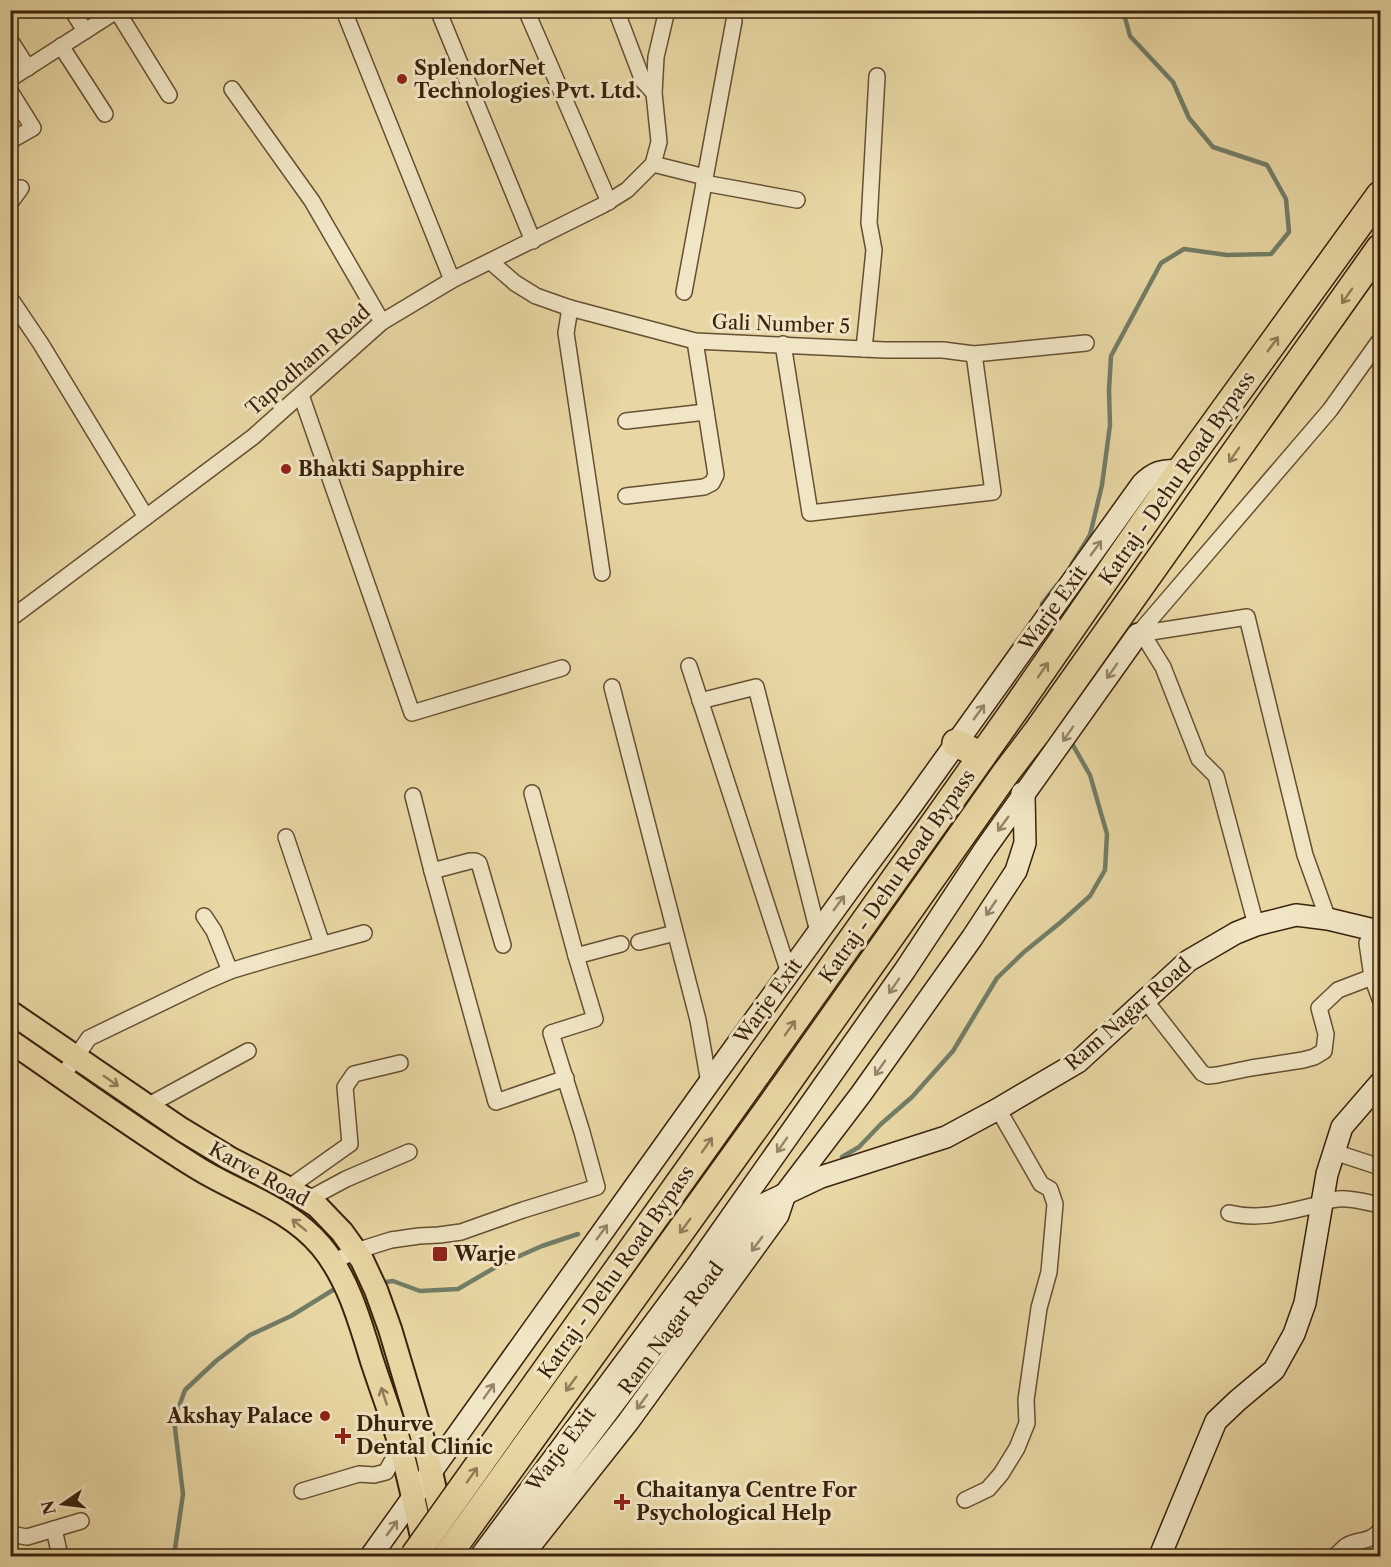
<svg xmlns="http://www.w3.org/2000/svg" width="1391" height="1567" viewBox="0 0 1391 1567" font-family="'Libre Caslon Text',serif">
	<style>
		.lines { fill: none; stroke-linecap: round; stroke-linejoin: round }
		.stream { stroke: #727d67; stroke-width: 4.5 }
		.street-casing { stroke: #664f32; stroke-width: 18 }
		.secondary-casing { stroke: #3a220c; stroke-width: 24 }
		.primary-casing { stroke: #3a220c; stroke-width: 26 }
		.highway-casing { stroke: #3a220c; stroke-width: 30 }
		.street { stroke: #f0e5c4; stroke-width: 15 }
		.secondary { stroke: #f0e5c4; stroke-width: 21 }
		.primary { stroke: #e8d7a4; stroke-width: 22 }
		.highway { stroke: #e8d7a4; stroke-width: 27 }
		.highway-bridge-casing { stroke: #3a220c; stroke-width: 30; stroke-linecap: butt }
		.highway-bridge { stroke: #e8d7a4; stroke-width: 27 }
		.oneway { stroke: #917c58 }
		.oneway2 { stroke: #958468 }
		.poi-dot { fill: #8f2418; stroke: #f0e5c4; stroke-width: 2 }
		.labels { text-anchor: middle; stroke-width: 6; stroke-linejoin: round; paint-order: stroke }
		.poi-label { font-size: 20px; font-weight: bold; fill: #3a220c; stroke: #f0e5c4; text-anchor: start }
		.street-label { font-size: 20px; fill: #3a220c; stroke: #f0e5c4 }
	</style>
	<rect width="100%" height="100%" fill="#e8d7a4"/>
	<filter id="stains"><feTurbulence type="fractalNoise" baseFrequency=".00333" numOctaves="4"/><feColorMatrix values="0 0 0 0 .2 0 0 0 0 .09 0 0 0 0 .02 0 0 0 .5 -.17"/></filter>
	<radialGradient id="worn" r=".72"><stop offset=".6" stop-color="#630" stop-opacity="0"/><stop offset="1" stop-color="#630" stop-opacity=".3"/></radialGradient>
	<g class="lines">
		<g class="stream">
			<polyline points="1072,564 1090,535 1102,485 1110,425 1109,390 1111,356 1161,263 1184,249 1227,255 1271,254 1289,232 1286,199 1267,165 1213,147 1189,118 1173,82 1130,36 1123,10"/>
			<polyline points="1042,611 1042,604 1057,585"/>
			<polyline points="842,1157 859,1147 881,1124 912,1097 953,1051 997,978 1024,952 1061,922 1090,896 1105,870 1107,834 1090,775 1070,740"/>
			<polyline points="379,1283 393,1281 420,1291 458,1289 501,1264 542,1246 578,1234"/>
			<polyline points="174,1556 183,1494 174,1420 185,1390 216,1361 250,1335 291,1316 333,1290 341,1289"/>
		</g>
		<defs>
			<g id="street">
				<polyline points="72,10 85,31"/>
				<polyline points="438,10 533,241"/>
				<polyline points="526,10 609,202"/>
				<polyline points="616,10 643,81 654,93"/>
				<polyline points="117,11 169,95"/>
				<polyline points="344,11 452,280"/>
				<polyline points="10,40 28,68"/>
				<polyline points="61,46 105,114"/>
				<polyline points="10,79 118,10"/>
				<polyline points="232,89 312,201 382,322"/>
				<polyline points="10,91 33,128 10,141"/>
				<polyline points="653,164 705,177"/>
				<polyline points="704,183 797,200"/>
				<polyline points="10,203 21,188"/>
				<polyline points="491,262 515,283 536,296 570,308 695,341 885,350 943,350 974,354 1086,343"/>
				<polyline points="684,292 734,21"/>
				<polyline points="12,301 41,344 146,517"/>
				<polyline points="570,308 566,333 602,573"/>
				<polyline points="783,344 810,513 993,492 974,354"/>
				<polyline points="864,349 874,250 869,223 877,76"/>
				<polyline points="301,395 412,713 562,668"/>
				<polyline points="626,421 706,412"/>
				<polyline points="626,496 704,487 712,483 716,475 695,341"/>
				<polyline points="10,619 253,437 382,322 452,280 603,205 627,190 653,164 659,142 654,93 656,57 667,10"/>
				<polyline points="1138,634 1145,638 1163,667 1199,759 1216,776 1256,925"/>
				<polyline points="689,666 789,973"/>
				<polyline points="612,687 698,1020 709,1083"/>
				<polyline points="700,701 756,687 818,932"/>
				<polyline points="532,793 576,956 621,944"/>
				<polyline points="413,796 432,871 496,1102 566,1078"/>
				<polyline points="286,837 322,944"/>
				<polyline points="432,871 470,861 475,861 479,863 503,945"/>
				<polyline points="204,916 214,931 230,971"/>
				<polyline points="1328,919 1305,855 1247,617 1138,634 1330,410 1380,340"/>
				<polyline points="1374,930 1367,943 1372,977 1380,999"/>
				<polyline points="639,942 675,933"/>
				<polyline points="1145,1000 1202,1073 1208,1076 1217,1075 1251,1068 1303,1060 1314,1057 1324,1051 1326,1034 1319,1008 1338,990 1372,977"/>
				<polyline points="62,1077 89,1038 207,981 230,971 270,959 364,933"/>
				<polyline points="147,1106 248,1051"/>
				<polyline points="1334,1152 1380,1167"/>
				<polyline points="288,1188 350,1144 345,1087 354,1074 400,1063"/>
				<polyline points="307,1200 346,1179 409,1152"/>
				<path d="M1229 1213C1261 1221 1289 1211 1321 1204 1341 1194 1360 1201 1380 1205"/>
				<polyline points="332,1262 356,1251 391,1240 419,1236 439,1235 461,1232 523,1210 597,1187 582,1132 551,1033 595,1019 576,956"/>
				<polyline points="302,1491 359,1474 374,1475 386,1472 400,1447"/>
				<polyline points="965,1500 988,1489 1001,1474 1017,1448 1027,1423 1026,1400 1039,1308 1049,1272 1055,1204 1050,1189 1041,1184 998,1109"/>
				<polyline points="54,1529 60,1556"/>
				<polyline points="10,1534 27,1537 81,1521"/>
				<path d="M1335 1556C1339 1553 1342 1549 1346 1546 1357 1539 1371 1543 1380 1530"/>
			</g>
			<g id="secondary">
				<path d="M371 1556 709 1083 859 876 909 809 1142 484C1156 470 1162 471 1181 470"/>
				<polyline points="481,1556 696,1267 905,970 985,849 1138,634"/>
				<polyline points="499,1556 764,1204 821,1177 946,1137 998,1109 1078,1062 1188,961 1236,933 1256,925 1296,915 1328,919 1374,930 1380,928"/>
				<polyline points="522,1556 628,1422 778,1215 785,1194 861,1094 972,938 1016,871 1025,843 1024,796 1022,793"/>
				<polyline points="1160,1556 1216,1421 1237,1401 1274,1370 1294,1334 1305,1303 1327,1174 1342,1127 1380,1083"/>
			</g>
			<g id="primary">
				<polyline points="10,1012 181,1129 229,1158 288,1188 317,1206 342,1232 362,1260 376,1290 390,1329 425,1446 444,1529"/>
				<path d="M10 1041C73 1084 134 1129 199 1169 240 1194 289 1208 321 1246 348 1278 360 1322 372 1361 382 1392 394 1422 402 1452 411 1486 418 1520 426 1554"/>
			</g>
			<g id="highway">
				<polyline points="956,743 982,756"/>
				<polyline points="756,1075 1016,708 1181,470 1380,195"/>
				<polyline points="780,1093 1005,774 1037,732 1380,248"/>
			</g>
		</defs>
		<use href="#street" class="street-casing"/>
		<use href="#secondary" class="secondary-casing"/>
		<use href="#primary" class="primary-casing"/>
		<use href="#highway" class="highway-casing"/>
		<use href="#street" class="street"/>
		<use href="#secondary" class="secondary"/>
		<use href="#primary" class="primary"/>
		<use href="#highway" class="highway"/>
		<defs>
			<g id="highway-bridge">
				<polyline points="414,1556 756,1075"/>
				<polyline points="447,1556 780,1093"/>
			</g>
		</defs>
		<use href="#highway-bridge" class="highway-bridge-casing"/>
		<use href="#highway-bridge" class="highway-bridge"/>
	</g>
	<defs><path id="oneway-shaft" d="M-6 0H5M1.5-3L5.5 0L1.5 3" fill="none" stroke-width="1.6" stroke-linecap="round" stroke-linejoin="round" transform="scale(1.5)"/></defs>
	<g class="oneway">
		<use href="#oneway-shaft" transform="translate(1347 296) rotate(125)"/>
		<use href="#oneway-shaft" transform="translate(1273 344) rotate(-54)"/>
		<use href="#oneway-shaft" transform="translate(1234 455) rotate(125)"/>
		<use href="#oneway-shaft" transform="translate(1043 670) rotate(-55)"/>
		<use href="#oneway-shaft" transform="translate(790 1028) rotate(-55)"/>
		<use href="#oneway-shaft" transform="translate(111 1081) rotate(35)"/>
		<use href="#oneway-shaft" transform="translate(707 1145) rotate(-55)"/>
		<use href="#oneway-shaft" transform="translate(299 1225) rotate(-141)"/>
		<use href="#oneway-shaft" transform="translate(685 1226) rotate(126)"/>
		<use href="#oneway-shaft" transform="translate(571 1384) rotate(126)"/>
		<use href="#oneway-shaft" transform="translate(384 1396) rotate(-108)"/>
		<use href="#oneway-shaft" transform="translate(472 1475) rotate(-55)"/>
	</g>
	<g class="oneway2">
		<use href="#oneway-shaft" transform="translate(1096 548) rotate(-54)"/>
		<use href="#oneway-shaft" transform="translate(1112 671) rotate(125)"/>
		<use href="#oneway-shaft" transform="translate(979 712) rotate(-54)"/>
		<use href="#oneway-shaft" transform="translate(1068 734) rotate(125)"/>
		<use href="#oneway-shaft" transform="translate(1003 824) rotate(126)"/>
		<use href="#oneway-shaft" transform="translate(839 903) rotate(-54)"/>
		<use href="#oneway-shaft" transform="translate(991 908) rotate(124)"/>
		<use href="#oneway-shaft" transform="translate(894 986) rotate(125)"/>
		<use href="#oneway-shaft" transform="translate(880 1068) rotate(125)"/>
		<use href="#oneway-shaft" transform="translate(782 1145) rotate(125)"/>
		<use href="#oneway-shaft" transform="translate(602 1232) rotate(-54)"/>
		<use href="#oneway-shaft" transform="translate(757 1244) rotate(126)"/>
		<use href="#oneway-shaft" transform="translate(489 1391) rotate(-55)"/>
		<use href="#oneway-shaft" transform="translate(642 1402) rotate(126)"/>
		<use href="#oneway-shaft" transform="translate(392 1528) rotate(-54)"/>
	</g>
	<g class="poi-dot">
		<circle cx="402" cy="79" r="6"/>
		<circle cx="286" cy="469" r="6"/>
		<rect x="432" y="1246" width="16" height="16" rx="3"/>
		<circle cx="325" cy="1416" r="6"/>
		<path d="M340 1427h6v6h6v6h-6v6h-6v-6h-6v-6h6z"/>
		<path d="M619 1493h6v6h6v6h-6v6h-6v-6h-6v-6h6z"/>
	</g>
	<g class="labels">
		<g class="poi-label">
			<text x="414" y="75">SplendorNet<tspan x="414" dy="23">Technologies Pvt. Ltd.</tspan></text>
			<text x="298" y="476">Bhakti Sapphire</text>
			<text x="454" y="1261">Warje</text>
			<text x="313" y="1423" text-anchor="end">Akshay Palace</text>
			<text x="356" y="1431">Dhurve<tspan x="356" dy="23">Dental Clinic</tspan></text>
			<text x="636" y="1497">Chaitanya Centre For<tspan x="636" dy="23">Psychological Help</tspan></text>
		</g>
		<g class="street-label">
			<text transform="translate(781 324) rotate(2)" y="7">Gali Number 5</text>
			<text transform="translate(308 360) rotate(-41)" y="7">Tapodham Road</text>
			<text transform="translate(1177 478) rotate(-55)" y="7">Katraj - Dehu Road Bypass</text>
			<text transform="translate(1053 608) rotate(-54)" y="7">Warje Exit</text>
			<text transform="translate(897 876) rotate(-55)" y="7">Katraj - Dehu Road Bypass</text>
			<text transform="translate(768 1001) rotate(-54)" y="7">Warje Exit</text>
			<text transform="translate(1128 1014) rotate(-41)" y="7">Ram Nagar Road</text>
			<text transform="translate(259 1174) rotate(29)" y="7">Karve Road</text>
			<text transform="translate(616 1272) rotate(-55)" y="7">Katraj - Dehu Road Bypass</text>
			<text transform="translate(671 1328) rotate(-53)" y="7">Ram Nagar Road</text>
			<text transform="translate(561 1449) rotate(-53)" y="7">Warje Exit</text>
		</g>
	</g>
	<rect width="1391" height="1567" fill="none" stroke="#e8d7a4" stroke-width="36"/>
	<rect x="12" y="12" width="1367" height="1543" fill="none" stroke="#3a220c" stroke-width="3"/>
	<rect x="18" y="18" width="1355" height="1531" fill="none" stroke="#3a220c" stroke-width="1.5"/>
	<g transform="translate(63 1504) rotate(256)" stroke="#f0e5c4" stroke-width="4.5" paint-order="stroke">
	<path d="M0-4.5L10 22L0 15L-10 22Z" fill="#3a220c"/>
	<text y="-9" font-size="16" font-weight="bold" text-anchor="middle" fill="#3a220c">N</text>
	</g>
	<rect width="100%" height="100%" filter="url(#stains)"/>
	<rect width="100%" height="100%" fill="url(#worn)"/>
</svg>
